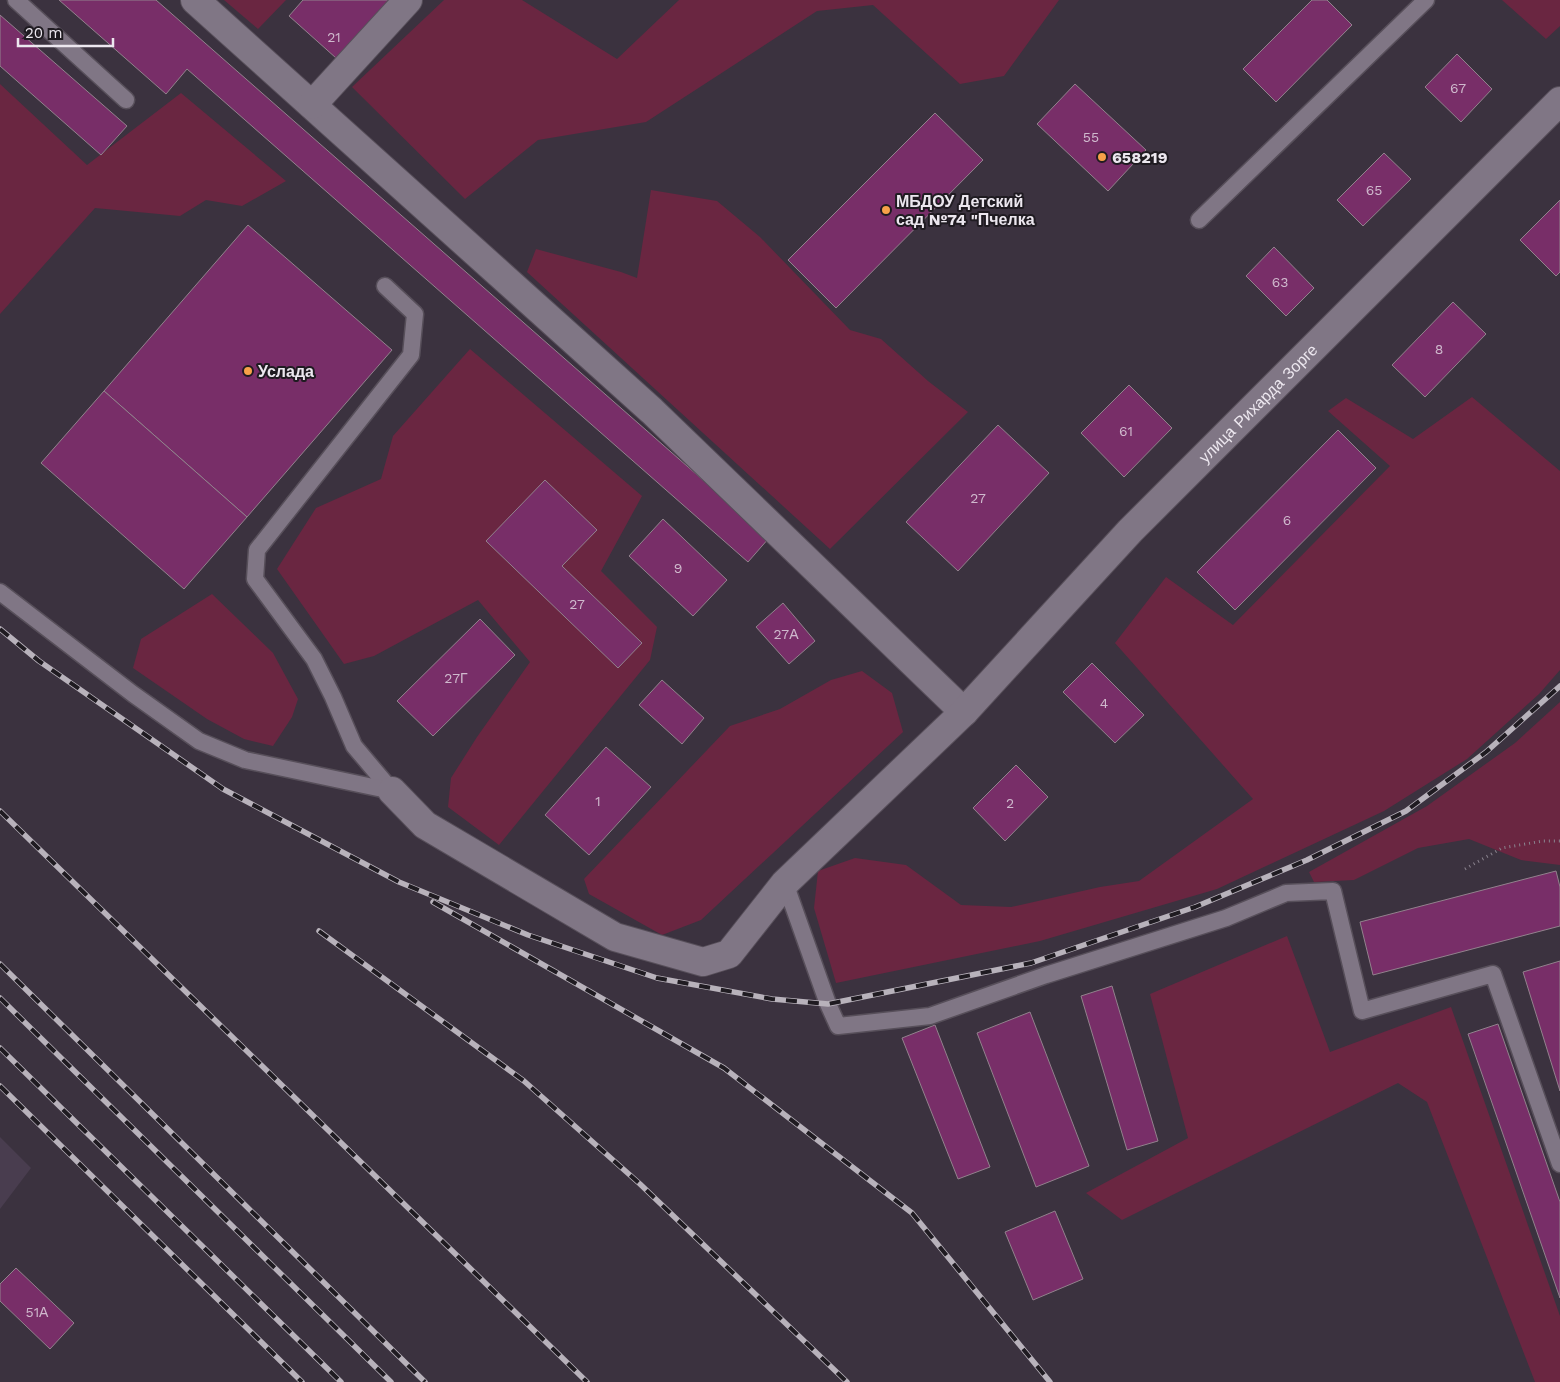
<svg xmlns="http://www.w3.org/2000/svg" width="1560" height="1382" viewBox="0 0 1560 1382" font-family="'Work Sans',sans-serif">
	<style>
		.built { fill: #493d4f }
		.green { fill: #6a2641 }
		.building { fill: #782e68; stroke: #92828d }
		.lines { fill: none; stroke-linecap: round; stroke-linejoin: round }
		.service-casing { stroke: #574f5a; stroke-width: 19 }
		.minor-casing { stroke: #574f5a; stroke-width: 30 }
		.path { stroke: #8a838e; stroke-width: 3; stroke-dasharray: 1 4; stroke-linecap: butt }
		.service { stroke: #807685; stroke-width: 16 }
		.minor { stroke: #807685; stroke-width: 28 }
		.rail-casing { stroke: #b8b2bb; stroke-width: 5.5 }
		.rail { stroke: #1f1b21; stroke-width: 4; stroke-dasharray: 11; stroke-linecap: butt }
		.poi-dot { fill: #f7a149; stroke: #1f1b21; stroke-width: 2 }
		.labels { text-anchor: middle; stroke-width: 4; stroke-linejoin: round; paint-order: stroke }
		.number-label { font-size: 14px; fill: #cfb9cd }
		.poi-label { font-size: 16px; font-weight: bold; fill: #ece7ef; stroke: #1f1b21; text-anchor: start }
		.street-label { font-size: 16px; fill: #ece7ef; stroke: #1f1b21 }
	</style>
	<rect width="100%" height="100%" fill="#3b323f"/>
	<polygon class="built" points="0,1137 31,1168 0,1209"/>
	<g class="green">
		<polygon points="224,0 286,0 258,29"/>
		<polygon points="444,0 522,0 617,59 679,0 1059,0 1004,76 960,84 873,5 817,11 646,122 538,140 465,199 352,87"/>
		<polygon points="1502,0 1560,0 1560,26 1546,39"/>
		<polygon points="0,84 87,165 181,93 286,181 242,206 206,200 180,216 95,208 0,314"/>
		<polygon points="651,190 717,201 760,237 850,330 881,339 928,381 968,412 830,549 527,272 536,249 621,272 637,278"/>
		<polygon points="470,349 642,496 601,571 657,627 650,660 499,845 448,807 451,778 477,737 530,662 478,600 374,656 344,664 277,569 316,508 381,479 393,436"/>
		<polygon points="1472,397 1560,471 1560,670 1539,694 1467,759 1384,811 1217,889 1040,941 836,983 814,908 818,871 855,858 906,865 961,905 1011,907 1100,887 1139,881 1253,799 1115,643 1166,577 1233,625 1390,466 1328,411 1346,398 1413,439"/>
		<polygon points="212,594 273,653 298,699 292,717 273,746 244,739 207,719 133,668 141,639"/>
		<polygon points="862,671 892,693 903,732 701,920 662,935 589,894 584,879 730,726 780,709 831,680"/>
		<polygon points="1560,702 1560,865 1521,860 1469,839 1418,848 1354,880 1314,882 1309,872 1427,806 1515,743"/>
		<polygon points="1287,936 1330,1052 1451,1007 1560,1316 1560,1382 1535,1382 1427,1102 1398,1083 1122,1220 1086,1193 1188,1138 1150,994"/>
	</g>
	<g class="building">
		<polygon points="59,0 156,0 769,538 748,562 187,69 166,94"/>
		<polygon points="303,0 389,0 336,58 289,16"/>
		<polygon points="1312,0 1327,0 1352,25 1276,102 1243,69"/>
		<polygon points="0,15 127,126 101,155 0,66"/>
		<polygon points="1457,54 1492,89 1461,122 1425,87"/>
		<polygon points="1075,84 1146,150 1108,191 1037,124"/>
		<polygon points="935,113 983,160 836,308 788,260"/>
		<polygon points="1384,153 1411,179 1363,226 1337,200"/>
		<polygon points="1560,200 1560,272 1556,276 1520,240"/>
		<polygon points="248,225 392,350 247,517 104,391"/>
		<polygon points="1274,247 1314,288 1286,316 1246,276"/>
		<polygon points="1453,302 1486,334 1425,397 1392,365"/>
		<polygon points="1129,385 1172,428 1124,477 1081,433"/>
		<polygon points="104,391 247,517 184,589 41,463"/>
		<polygon points="998,425 1049,473 958,571 906,522"/>
		<polygon points="1338,430 1376,468 1235,610 1197,572"/>
		<polygon points="545,480 597,530 562,566 642,643 618,668 486,541"/>
		<polygon points="663,519 727,580 693,616 629,556"/>
		<polygon points="783,603 815,641 789,664 756,627"/>
		<polygon points="480,619 515,655 433,736 397,701"/>
		<polygon points="1092,663 1144,715 1115,743 1063,692"/>
		<polygon points="662,680 704,718 682,744 639,705"/>
		<polygon points="606,747 651,787 589,855 545,815"/>
		<polygon points="1016,765 1048,797 1005,841 973,808"/>
		<polygon points="1556,871 1560,887 1560,926 1373,975 1360,922"/>
		<polygon points="1560,961 1560,1091 1523,972"/>
		<polygon points="1112,986 1158,1141 1127,1150 1081,996"/>
		<polygon points="1030,1012 1089,1166 1036,1187 977,1033"/>
		<polygon points="1498,1024 1560,1202 1560,1298 1468,1034"/>
		<polygon points="935,1025 990,1167 958,1179 902,1038"/>
		<polygon points="1055,1211 1083,1279 1033,1300 1005,1232"/>
		<polygon points="16,1268 74,1323 50,1349 0,1301 0,1284"/>
	</g>
	<g class="lines">
		<defs>
			<g id="service">
				<polyline points="16,0 126,100"/>
				<polyline points="1199,220 1426,0"/>
				<polyline points="385,286 415,314 411,355 257,550 255,579 314,659 333,697 354,746 392,791"/>
				<polyline points="0,592 133,694 199,741 245,760 392,791"/>
				<polyline points="785,883 828,1004 838,1026 930,1016 1046,975 1226,918 1286,893 1333,891 1362,1011 1493,974 1560,1164"/>
			</g>
			<g id="minor">
				<polyline points="195,0 652,411 964,712"/>
				<polyline points="312,105 408,0"/>
				<path id="s1" d="M392 791 425 825 615 937 703 962 729 954 785 883 964 712 1130 531 1560 101"/>
			</g>
		</defs>
		<use href="#service" class="service-casing"/>
		<use href="#minor" class="minor-casing"/>
		<polyline class="path" points="1465,869 1502,848 1543,841 1560,841"/>
		<use href="#service" class="service"/>
		<use href="#minor" class="minor"/>
		<defs>
			<g id="rail">
				<polyline points="0,629 39,661 223,789 399,882 528,935 657,978 772,999 828,1004 1031,963 1195,907 1307,860 1406,811 1486,752 1560,686"/>
				<polyline points="0,811 587,1382"/>
				<polyline points="433,902 724,1068 912,1213 1050,1382"/>
				<polyline points="319,931 524,1081 640,1184 847,1382"/>
				<polyline points="0,964 425,1382"/>
				<polyline points="0,998 391,1382"/>
				<polyline points="0,1048 341,1382"/>
				<polyline points="0,1086 302,1382"/>
			</g>
		</defs>
		<use href="#rail" class="rail-casing"/>
		<use href="#rail" class="rail"/>
	</g>
	<g class="poi-dot">
		<circle cx="1102" cy="157" r="5"/>
		<circle cx="886" cy="210" r="5"/>
		<circle cx="248" cy="371" r="5"/>
	</g>
	<g class="labels">
		<g class="number-label">
			<text x="334" y="42">21</text>
			<text x="1458" y="93">67</text>
			<text x="1091" y="142">55</text>
			<text x="1374" y="195">65</text>
			<text x="1280" y="287">63</text>
			<text x="1439" y="354">8</text>
			<text x="1126" y="436">61</text>
			<text x="978" y="503">27</text>
			<text x="1287" y="525">6</text>
			<text x="678" y="573">9</text>
			<text x="577" y="609">27</text>
			<text x="786" y="639">27А</text>
			<text x="456" y="683">27Г</text>
			<text x="1104" y="708">4</text>
			<text x="598" y="806">1</text>
			<text x="1010" y="808">2</text>
			<text x="37" y="1317">51А</text>
		</g>
		<g class="poi-label">
			<text x="1112" y="163">658219</text>
			<text x="896" y="207">МБДОУ Детский<tspan x="896" dy="18">сад №74 "Пчелка</tspan></text>
			<text x="258" y="377">Услада</text>
		</g>
		<g class="street-label">
			<text dy="6" stroke="none"><textPath href="#s1" startOffset="1151">улица Рихарда Зорге</textPath></text>
		</g>
	</g>
	<path d="M18 38v8h95v-8" fill="none" stroke="#ece7ef" stroke-width="2.5"/>
	<text x="25" y="38" font-size="15" fill="#ece7ef" stroke="#1f1b21" stroke-width="4" paint-order="stroke">20 m</text>
</svg>
